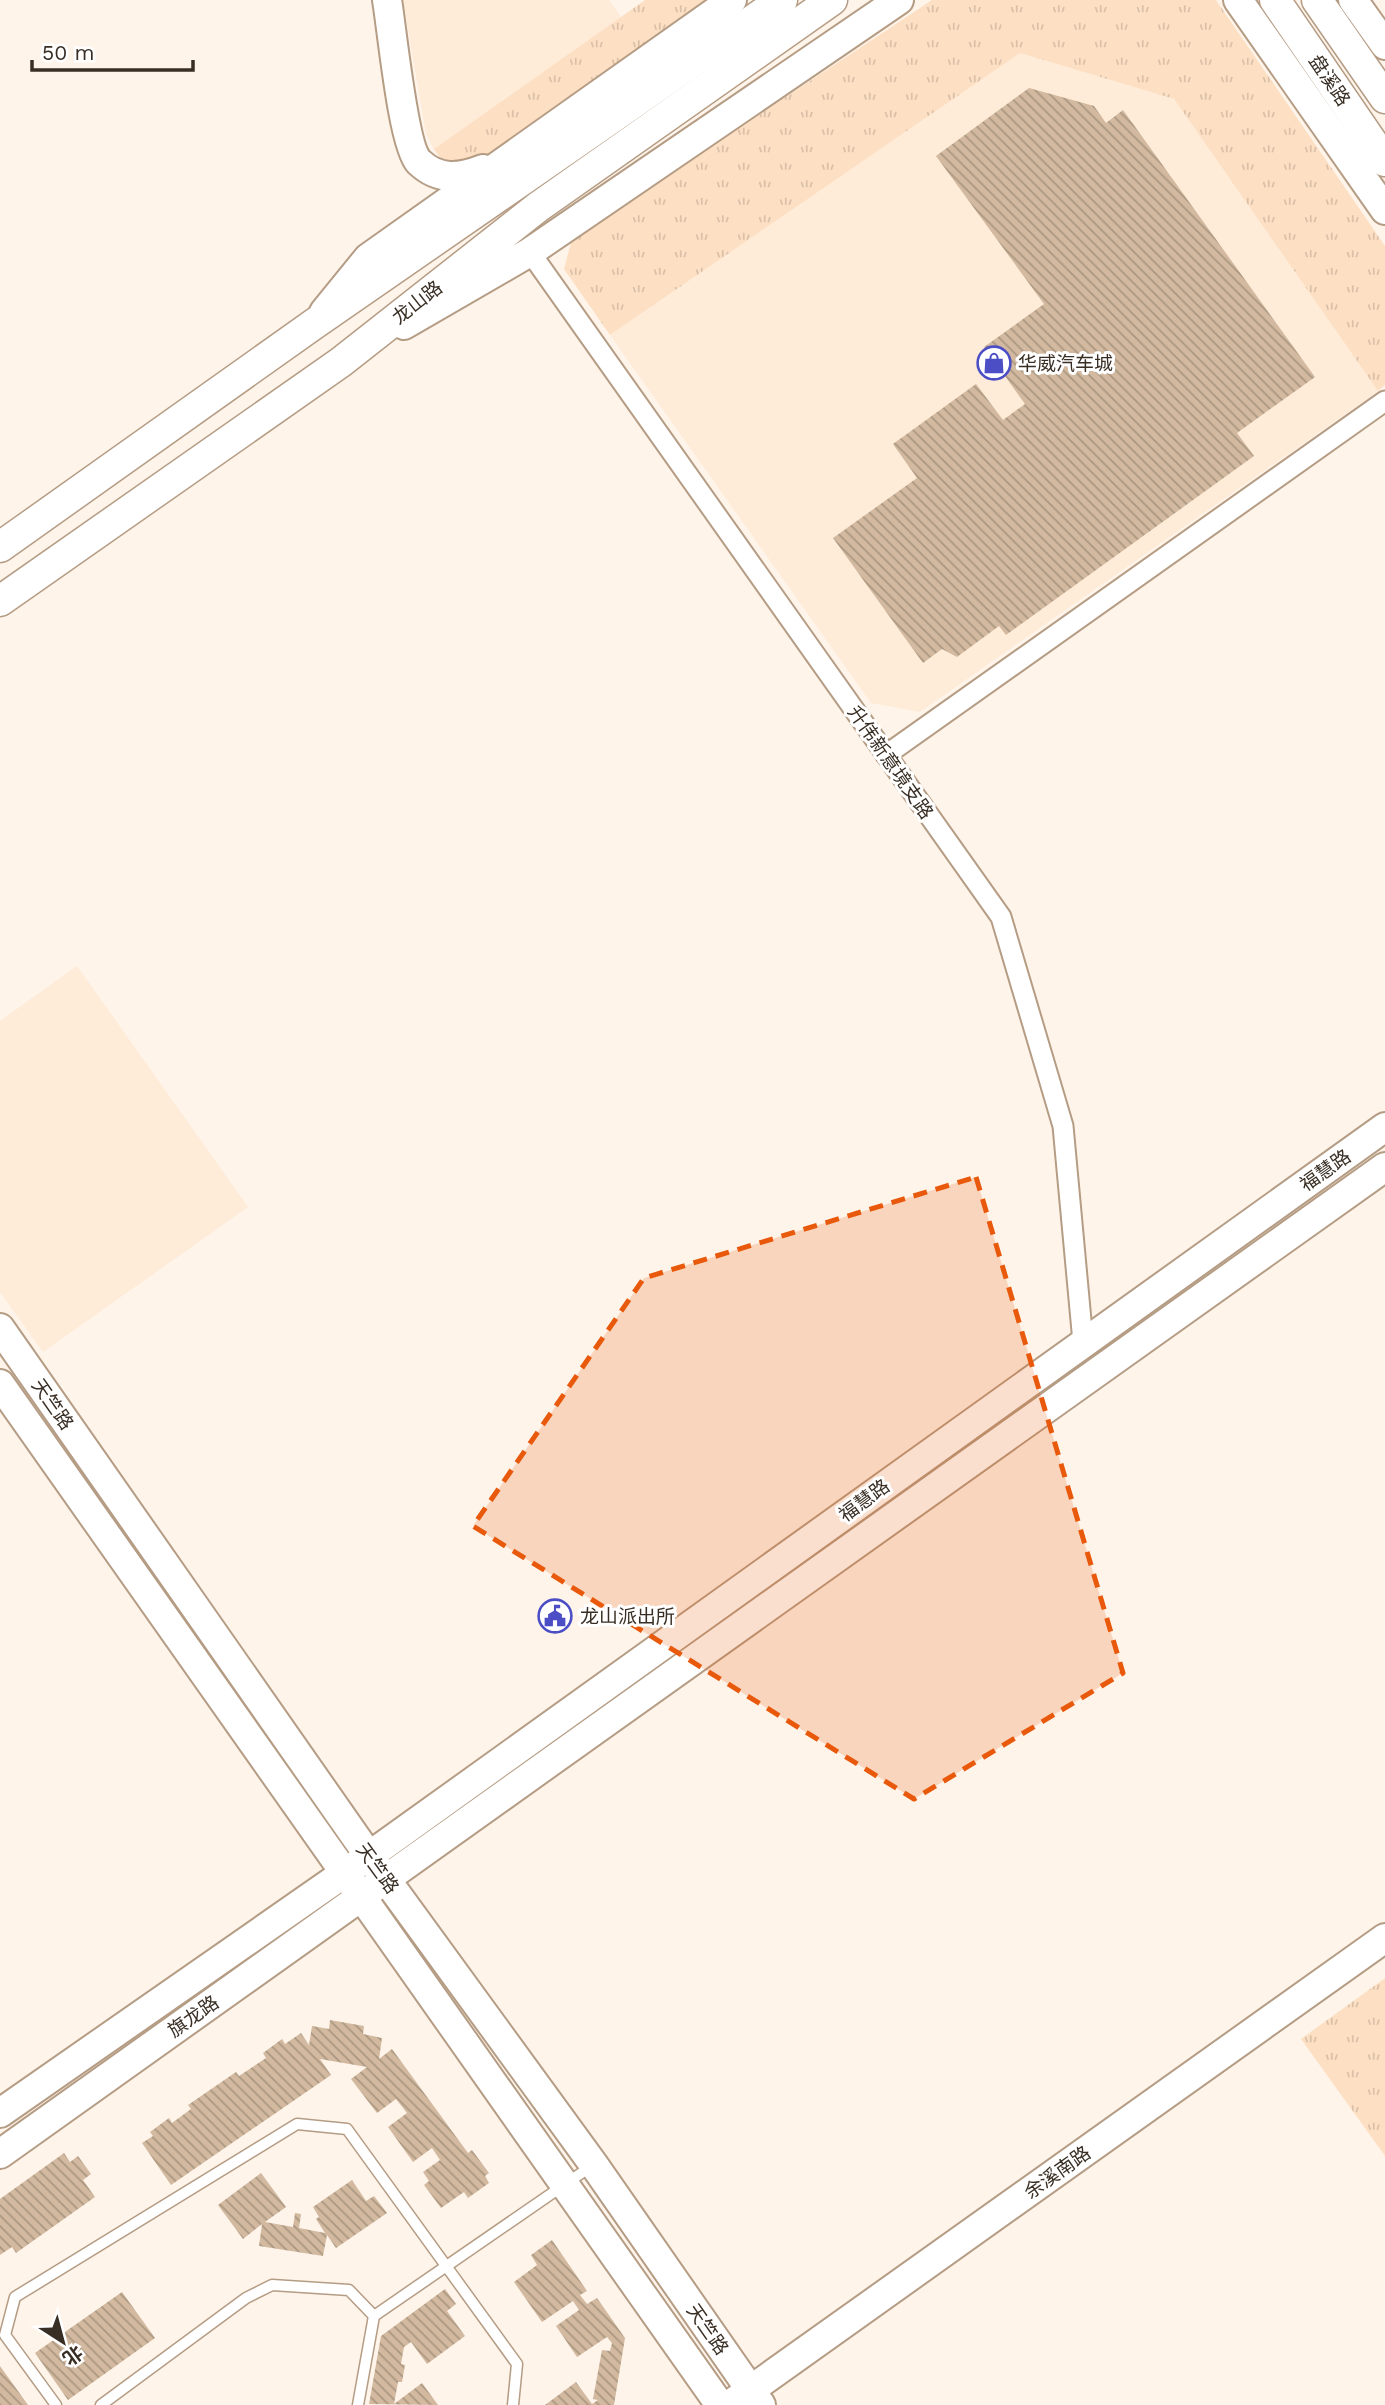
<svg xmlns="http://www.w3.org/2000/svg" width="1385" height="2405" viewBox="0 0 1385 2405" font-family="'Work Sans','Noto Sans SC',sans-serif">
	<style>
		.built { fill: #feebd8 }
		.grass { fill: url(#grass-tufts) }
		.building { fill: url(#building-back-hatch) }
		.lines { fill: none; stroke-linecap: round; stroke-linejoin: round }
		.lane-casing { stroke: #b59c84; stroke-width: 13 }
		.street-casing { stroke: #b59c84; stroke-width: 23 }
		.secondary-casing { stroke: #b59c84; stroke-width: 32 }
		.primary-casing { stroke: #b59c84; stroke-width: 33 }
		.lane { stroke: #fff; stroke-width: 10 }
		.street { stroke: #fff; stroke-width: 19 }
		.secondary { stroke: #fff; stroke-width: 28 }
		.primary { stroke: #fff; stroke-width: 30 }
		.marked { fill: #e8590c; fill-opacity: 0.2; stroke: #e8590c; stroke-width: 5; stroke-dasharray: 14 9; stroke-linejoin: round }
		.labels { text-anchor: middle; stroke-width: 6; stroke-linejoin: round; paint-order: stroke }
		.street-label { font-size: 19px; fill: #382e24; stroke: #fff }
		.poi-label { font-size: 19px; fill: #382e24; stroke: #fff; text-anchor: start }
	</style>
	<defs>
		<pattern id="grass-tufts" width="24" height="20" patternUnits="userSpaceOnUse" patternTransform="scale(1.75)"><rect width="24" height="20" fill="#fde0c4"/><path d="M3 7l-1-3M5 7V3M7 7l1-3M15 17l-1-3M17 17v-4M19 17l1-3" fill="none" stroke="#dac0a8"/></pattern>
		<pattern id="building-back-hatch" width="6" height="6" patternUnits="userSpaceOnUse" patternTransform="scale(1.75)"><rect width="6" height="6" fill="#d2b99f"/><path d="M-1 5l2 2M0 0l6 6M5-1l2 2" fill="none" stroke="#ab9781"/></pattern>
	</defs>
	<rect width="100%" height="100%" fill="#fff4ea"/>
	<g class="built">
		<polygon points="403,0 609,0 621,17 434,149 426,134"/>
		<polygon points="1020,53 1174,99 1378,391 920,712 871,703 610,335"/>
		<polygon points="77,966 248,1207 43,1352 0,1292 0,1021"/>
	</g>
	<g class="grass">
		<polygon points="645,0 709,0 492,153 453,166 441,159 434,149"/>
		<polygon points="932,0 1216,0 1385,246 1385,385 1378,391 1174,99 1020,53 610,335 564,269 572,239"/>
		<polygon points="1385,1978 1385,2156 1301,2039"/>
	</g>
	<g class="building">
		<polygon points="1029,88 1094,106 1106,123 1123,110 1315,377 1237,433 1254,456 1006,635 999,626 957,657 942,649 923,663 833,538 917,478 893,444 976,384 1003,420 1025,404 984,347 1044,304 936,156"/>
		<polygon points="330,2020 364,2026 363,2034 382,2038 379,2059 392,2049 468,2153 472,2150 489,2173 485,2176 489,2183 468,2198 464,2192 441,2208 424,2185 429,2181 423,2172 440,2160 432,2148 413,2162 388,2127 407,2113 396,2099 377,2113 351,2079 367,2067 320,2059 331,2075 171,2185 142,2143 153,2136 150,2132 169,2118 172,2123 191,2109 188,2105 236,2072 239,2076 266,2058 263,2053 282,2039 285,2044 301,2033 309,2045 312,2026 329,2029"/>
		<polygon points="64,2153 70,2162 78,2156 91,2174 83,2180 95,2197 16,2253 12,2247 0,2255 0,2199"/>
		<polygon points="261,2173 286,2207 265,2222 293,2227 295,2213 301,2214 299,2228 325,2233 316,2219 319,2217 313,2207 352,2180 366,2201 374,2196 387,2213 336,2248 327,2235 323,2256 259,2246 262,2224 243,2239 218,2205"/>
		<polygon points="552,2240 587,2291 580,2295 587,2304 597,2298 625,2338 614,2405 545,2405 576,2382 592,2404 598,2400 593,2399 602,2350 610,2351 612,2343 607,2337 577,2357 556,2326 579,2310 573,2301 542,2322 514,2282 537,2265 531,2255"/>
		<polygon points="445,2289 456,2304 447,2311 465,2336 427,2364 411,2342 404,2347 401,2364 405,2365 402,2382 398,2382 394,2404 422,2383 438,2405 369,2404 381,2336"/>
		<polygon points="122,2292 155,2338 68,2400 35,2353"/>
		<polygon points="0,2366 28,2405 0,2405"/>
	</g>
	<g class="lines">
		<defs>
			<g id="lane">
				<polyline points="56,2405 5,2335 15,2297 297,2124 347,2129 517,2364 513,2405"/>
				<polyline points="101,2405 246,2298 272,2285 349,2290 374,2316"/>
				<polyline points="358,2405 374,2316 593,2165"/>
			</g>
			<g id="street">
				<polyline points="530,252 1001,917 1063,1126 1083,1342"/>
				<polyline points="886,755 1385,401"/>
			</g>
			<g id="secondary">
				<path d="M387 0C392 29 403 146 419 162 439 181 460 178 483 169"/>
				<polyline points="1238,0 1385,210"/>
				<polyline points="1353,0 1385,45"/>
				<polyline points="324,312 368,258 732,0"/>
				<polyline points="404,325 530,252 899,0"/>
				<polyline points="0,1328 369,1856 594,2165 761,2405"/>
				<polyline points="0,1384 720,2405"/>
				<polyline points="0,2113 369,1856 1385,1127"/>
				<polyline points="0,2154 1385,1167"/>
				<polyline points="735,2401 1385,1938"/>
			</g>
			<g id="primary">
				<polyline points="1275,0 1385,161"/>
				<polyline points="1317,0 1385,98"/>
				<polyline points="0,547 314,324 782,0"/>
				<polyline points="0,601 341,362 538,207 832,0"/>
			</g>
		</defs>
		<use href="#lane" class="lane-casing"/>
		<use href="#street" class="street-casing"/>
		<use href="#secondary" class="secondary-casing"/>
		<use href="#primary" class="primary-casing"/>
		<use href="#lane" class="lane"/>
		<use href="#street" class="street"/>
		<use href="#secondary" class="secondary"/>
		<use href="#primary" class="primary"/>
	</g>
	<path class="marked" d="M976 1177 1123 1673 914 1799 473 1526 644 1278Z"/>
	<defs>
		<symbol id="shop-ring" viewBox="-11 -11 22 22"><circle r="9.5" fill="#fff" stroke="#4b4ec4" stroke-width="1.5"/><path d="M-5-2.5h2.3a2.7 3.5 0 0 1 5.4 0H5L5.5 6h-11ZM-1.5-2.5h3a1.5 2.3 0 0 0-3 0Z" fill="#4b4ec4"/></symbol>
		<symbol id="civic-ring" viewBox="-11 -11 22 22"><circle r="9.5" fill="#fff" stroke="#4b4ec4" stroke-width="1.5"/><path d="M-.6-6.5H3V-4.5H.6V-3L4-1V1h2V6H-6V1h2V-1L-.6-3ZM-1.2 2.5V6h2.4V2.5Z" fill="#4b4ec4"/></symbol>
	</defs>
	<g fill-rule="evenodd">
		<use href="#shop-ring" x="975" y="344" width="38" height="38"/>
		<use href="#civic-ring" x="536" y="1597" width="38" height="38"/>
	</g>
	<g class="labels">
		<g class="street-label">
			<text transform="translate(1330 80) rotate(56)" y="7">盘溪路</text>
			<text transform="translate(417 302) rotate(-38)" y="7">龙山路</text>
			<text transform="translate(891 762) rotate(55)" y="7">升伟新意境支路</text>
			<text transform="translate(1325 1170) rotate(-35)" y="7">福慧路</text>
			<text transform="translate(53 1404) rotate(55)" y="7">天竺路</text>
			<text transform="translate(864 1500) rotate(-36)" y="7">福慧路</text>
			<text transform="translate(378 1868) rotate(54)" y="7">天竺路</text>
			<text transform="translate(193 2016) rotate(-35)" y="7">旗龙路</text>
			<text transform="translate(1057 2172) rotate(-35)" y="7">余溪南路</text>
			<text transform="translate(708 2329) rotate(55)" y="7">天竺路</text>
		</g>
		<g class="poi-label">
			<text x="1018" y="370">华威汽车城</text>
			<text x="580" y="1623">龙山派出所</text>
		</g>
	</g>
	<g transform="translate(63 2342) rotate(144)" stroke="#ffffff" stroke-width="5" paint-order="stroke">
	<path d="M0-5L12 26L0 18L-12 26Z" fill="#382e24"/>
	<text y="-10" font-size="19" font-weight="bold" text-anchor="middle" fill="#382e24">北</text>
	</g>
	<path d="M32 60v10h161v-10" fill="none" stroke="#382e24" stroke-width="3.5"/>
	<text x="42" y="60" font-size="21" fill="#382e24" stroke="#ffffff" stroke-width="5" paint-order="stroke">50 m</text>
</svg>
